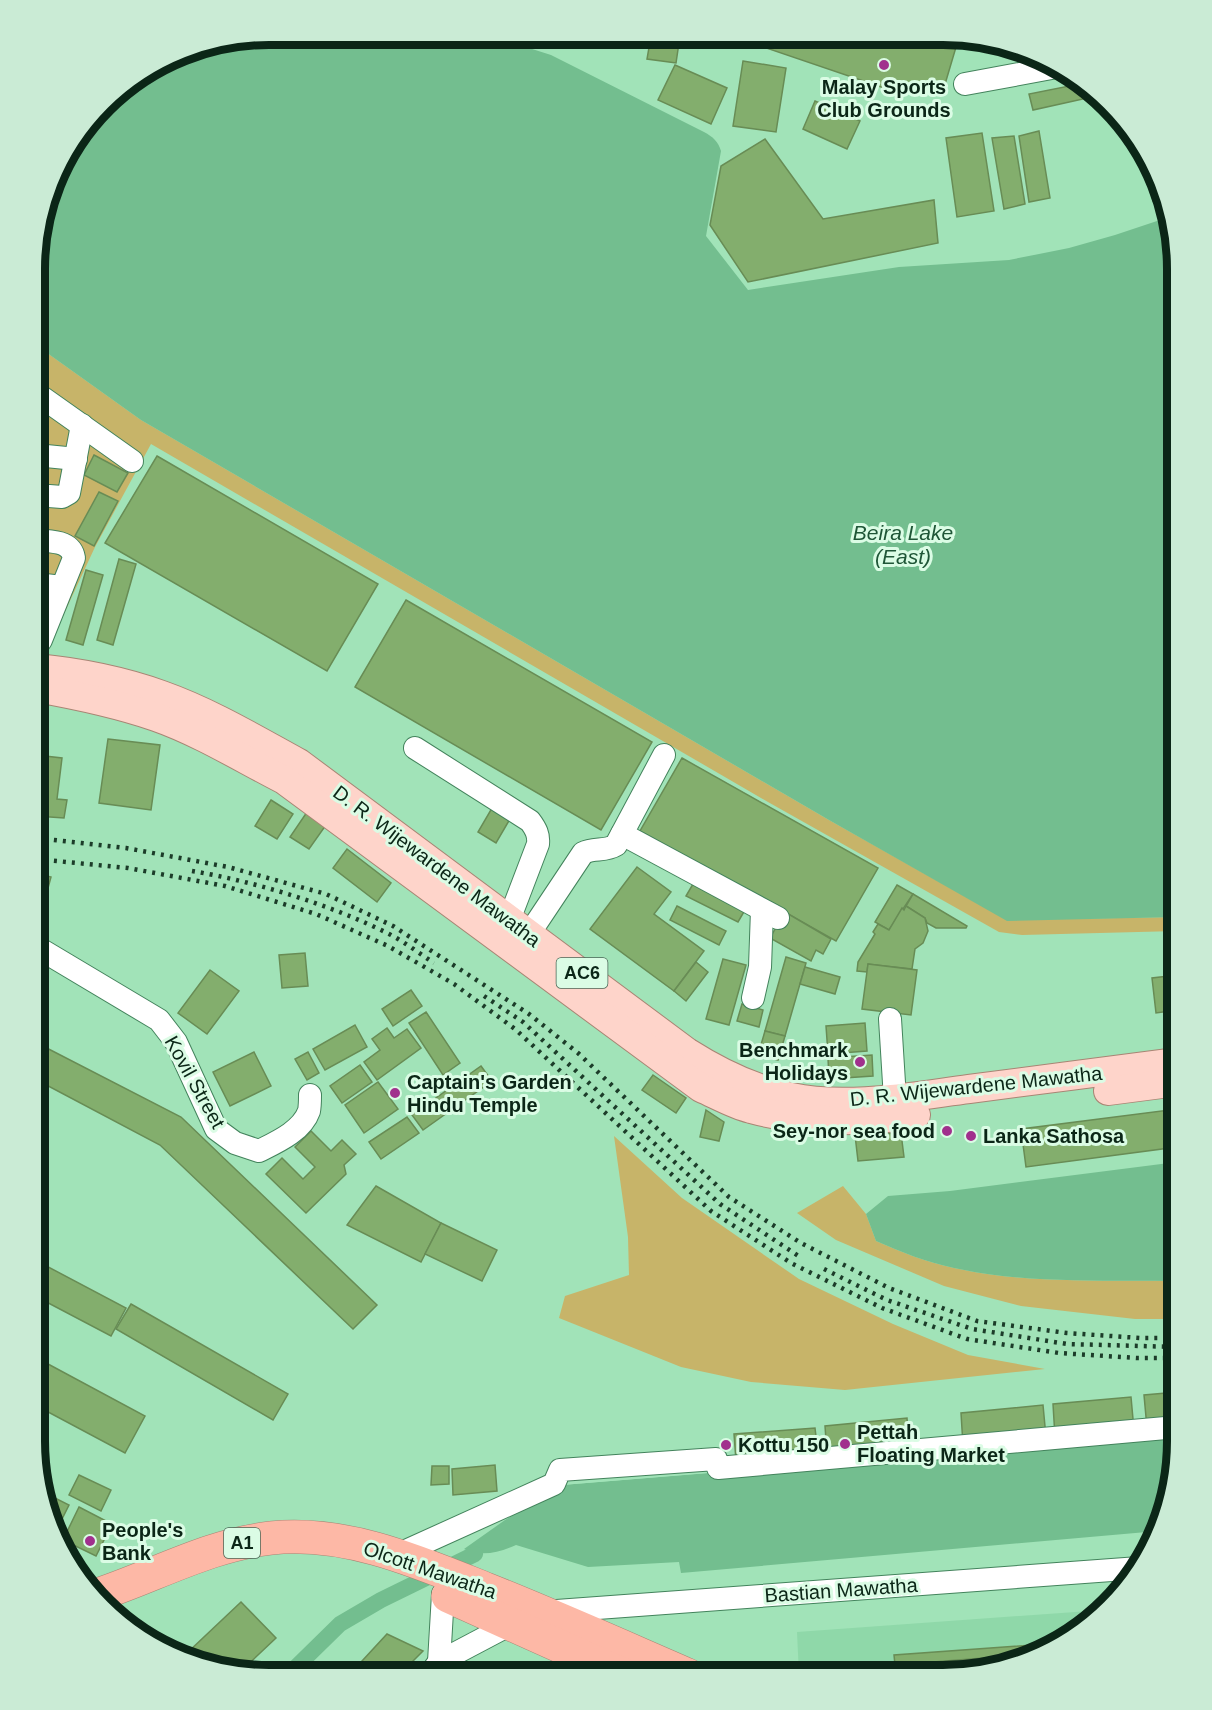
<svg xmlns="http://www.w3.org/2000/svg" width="1212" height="1710" viewBox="0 0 1212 1710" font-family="Helvetica,sans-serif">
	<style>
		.built { fill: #8fd8a9 }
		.green { fill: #c7b469 }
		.water { fill: #73be8f }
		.pier { fill: #a1e3b8 }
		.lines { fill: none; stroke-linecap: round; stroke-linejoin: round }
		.canal { stroke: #73be8f; stroke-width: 16 }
		.building { fill: #83ae6d; stroke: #688c55; stroke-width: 1.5 }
		.minor-casing { stroke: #43835c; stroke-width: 24 }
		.major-casing { stroke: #a88574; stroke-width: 30 }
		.highway-casing { stroke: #a88574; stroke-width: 34 }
		.minor { stroke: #fff; stroke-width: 22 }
		.major { stroke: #fed4ca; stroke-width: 28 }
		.highway { stroke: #fdb8a6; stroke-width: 33 }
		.rail { stroke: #1c3c29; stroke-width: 4.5; stroke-dasharray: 3 6; stroke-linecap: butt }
		.poi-dot { fill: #a1308d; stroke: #dbfce5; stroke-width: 2 }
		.labels { text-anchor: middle; stroke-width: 6; stroke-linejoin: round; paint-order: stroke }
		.shield { fill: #dbfce5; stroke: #496655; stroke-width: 1.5 }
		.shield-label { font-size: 18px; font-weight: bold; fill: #0b2617 }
		.poi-label { font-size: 20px; font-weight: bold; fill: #0b2617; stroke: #dbfce5; text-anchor: start }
		.street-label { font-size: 20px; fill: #0b2617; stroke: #dbfce5 }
		.water-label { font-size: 21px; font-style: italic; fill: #1f5637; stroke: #dbfce5 }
		.rim { fill: none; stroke: #0b2617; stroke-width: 8 }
	</style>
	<rect width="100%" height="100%" fill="#a1e3b8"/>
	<polygon class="built" points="1103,1610 1097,1617 1046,1651 943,1675 799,1675 797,1632"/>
	<g class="green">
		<polygon points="36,345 141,420 829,820 1007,920 1177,917 1177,931 1022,935 999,932 768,802 151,444 95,547 50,644 36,642"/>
		<polygon points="614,1136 682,1198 799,1279 893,1324 968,1355 1045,1369 845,1390 751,1382 681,1367 559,1318 565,1296 629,1275 628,1237"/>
		<path d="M843 1186 866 1214 876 1241C901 1252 926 1262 954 1268 1026 1284 1103 1280 1177 1281V1319H1135L1021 1306 944 1286 836 1240 797 1213Z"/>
	</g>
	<g class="water">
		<path d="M269 35H486L512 47 529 48 551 55 704 132C713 137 718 141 721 151L706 236 748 290 899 267 1009 260 1069 248 1115 235 1166 218 1177 269V917L1007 921 829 820 141 420 36 345 37 238 66 152 115 93 194 47Z"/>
		<path d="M1177 1162V1281C1103 1280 1026 1284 954 1268 926 1262 901 1252 876 1241L866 1214 888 1196 950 1191Z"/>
		<path d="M1177 1434C1177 1466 1172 1502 1158 1531L681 1573 679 1562 588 1567 516 1545C498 1553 481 1557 464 1549L505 1520 562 1485Z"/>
	</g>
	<polygon class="pier" points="1177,1431 1148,1437 562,1485 562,1482"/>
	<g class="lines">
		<polyline class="canal" points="289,1674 340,1624 381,1600 475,1554"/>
	</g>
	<g class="building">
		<polygon points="651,36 680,36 676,63 647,59"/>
		<polygon points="747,36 959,37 943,91 887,89 746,41"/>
		<polygon points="743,61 786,68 776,132 733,126"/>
		<polygon points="675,65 727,88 711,124 658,100"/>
		<polygon points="1079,84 1083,99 1033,110 1029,94"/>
		<polygon points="815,101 860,121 847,149 803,129"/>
		<polygon points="1039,131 1050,198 1029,202 1019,136"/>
		<polygon points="982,133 994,211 957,217 946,138"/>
		<polygon points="1014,136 1025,204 1004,209 992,138"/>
		<polygon points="765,139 823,219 934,200 938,243 748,282 710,225 721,166"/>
		<polygon points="1142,151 1153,166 1161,200 1153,201"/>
		<polygon points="94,455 128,473 117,492 84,475"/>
		<polygon points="157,456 378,584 327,671 105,543"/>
		<polygon points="99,492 118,501 94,546 75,536"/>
		<polygon points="119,559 136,564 113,645 97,640"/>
		<polygon points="86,570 103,575 83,645 66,640"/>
		<polygon points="406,600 652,742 601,830 355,687"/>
		<polygon points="108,739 160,745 151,810 99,803"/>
		<polygon points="36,755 62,758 57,799 67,800 64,818 36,816"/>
		<polygon points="682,758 878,868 836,941 640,831"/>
		<polygon points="271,800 293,814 277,839 255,826"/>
		<polygon points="492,808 510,819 496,843 478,832"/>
		<polygon points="307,812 326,825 309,849 290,837"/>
		<polygon points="347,849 391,883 377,902 333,868"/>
		<polygon points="637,867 671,892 654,914 704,951 674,991 590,929"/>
		<polygon points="35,873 51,877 45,899 35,896"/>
		<polygon points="693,884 745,910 738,922 686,896"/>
		<polygon points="897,885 913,894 889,930 875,922"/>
		<polygon points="913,894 967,926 966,928 936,928 927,923 925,918 906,906"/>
		<polygon points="677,906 726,931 719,945 670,920"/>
		<polygon points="906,906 925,918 928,931 923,943 915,949 912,969 868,964 867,972 857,971 858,962 875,934 873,932 878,924 889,930 902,908 904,910"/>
		<polygon points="785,912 831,939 823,954 816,950 811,961 770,938"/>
		<polygon points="305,953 308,986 282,988 279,955"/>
		<polygon points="786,957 806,963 785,1036 765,1031"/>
		<polygon points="723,959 746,965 729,1025 706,1019"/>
		<polygon points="696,962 708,972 686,1001 674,991"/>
		<polygon points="868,964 917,970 911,1015 862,1009"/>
		<polygon points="805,967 840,977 835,994 800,984"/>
		<polygon points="210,970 239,991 207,1034 178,1013"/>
		<polygon points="1177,975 1177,1010 1156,1013 1152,978"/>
		<polygon points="411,990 422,1006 393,1026 382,1009"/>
		<polygon points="742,1004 763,1010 759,1027 737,1021"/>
		<polygon points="426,1012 460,1063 443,1075 409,1023"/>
		<polygon points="865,1023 867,1051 828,1054 826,1026"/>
		<polygon points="355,1025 367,1047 325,1070 313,1049"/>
		<polygon points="387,1028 394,1038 407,1029 421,1048 377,1080 364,1062 380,1050 372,1039"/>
		<polygon points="765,1031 785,1036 778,1060 758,1055"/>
		<polygon points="35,1042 181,1117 377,1305 353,1329 160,1145 35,1079"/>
		<polygon points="254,1052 271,1086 230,1106 213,1072"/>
		<polygon points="308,1052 319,1073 307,1080 295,1059"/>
		<polygon points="872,1055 873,1076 829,1079 828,1058"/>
		<polygon points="360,1065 372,1082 342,1103 330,1086"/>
		<polygon points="481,1066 492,1081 423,1130 412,1115"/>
		<polygon points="653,1075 686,1098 676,1113 642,1090"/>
		<polygon points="378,1082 398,1109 364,1133 345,1105"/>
		<polygon points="1177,1109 1177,1147 1026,1167 1021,1129"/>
		<polygon points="706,1110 724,1122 719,1141 700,1137"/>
		<polygon points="407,1117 419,1133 381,1159 369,1142"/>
		<polygon points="311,1131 331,1151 342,1140 356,1154 344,1165 346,1174 306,1213 266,1174 282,1158 303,1179 315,1167 295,1147"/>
		<polygon points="901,1133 904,1157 858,1161 855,1135"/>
		<polygon points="376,1186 441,1223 421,1262 347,1225"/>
		<polygon points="441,1223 497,1250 482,1281 425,1254"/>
		<polygon points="35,1260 126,1308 111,1336 35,1296"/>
		<polygon points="131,1304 288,1394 273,1420 116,1329"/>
		<polygon points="35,1357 145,1416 125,1453 35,1405"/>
		<polygon points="1177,1392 1177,1426 1147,1428 1144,1395"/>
		<polygon points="1131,1397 1134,1430 1055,1437 1053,1404"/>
		<polygon points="1043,1405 1046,1437 963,1445 961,1413"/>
		<polygon points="907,1418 909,1447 827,1454 825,1426"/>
		<polygon points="815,1428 818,1453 736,1461 734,1434"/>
		<polygon points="495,1465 497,1491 453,1495 452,1469"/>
		<polygon points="432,1466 449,1466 449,1484 431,1485"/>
		<polygon points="79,1475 111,1490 101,1511 69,1495"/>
		<polygon points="47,1494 69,1505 56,1531"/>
		<polygon points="79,1507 112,1524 96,1556 63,1540"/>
		<polygon points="241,1602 276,1638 239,1673 186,1654"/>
		<polygon points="387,1634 423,1651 400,1674 350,1674"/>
		<polygon points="1059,1643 1046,1651 1034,1654 895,1665 894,1655"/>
	</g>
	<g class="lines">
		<defs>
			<g id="minor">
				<polyline points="965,84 1057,67"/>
				<polyline points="36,393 132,461"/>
				<polyline points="36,455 76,459"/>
				<polyline points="36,495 62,497 69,493 82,425"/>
				<polyline points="36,584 62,587"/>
				<path d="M36 647 41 640 74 558C71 540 51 542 36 540"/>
				<path d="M415 748 530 821C536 829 539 835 538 844L509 920"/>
				<polyline points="622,834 778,918"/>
				<path d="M529 934 583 853C594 847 605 852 616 845L664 755"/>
				<path d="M35 946 159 1020 176 1042 216 1129 235 1143 259 1151C277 1142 302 1131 309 1111 310 1106 310 1100 310 1095"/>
				<polyline points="753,998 760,967 762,910"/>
				<polyline points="890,1019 895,1099"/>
				<polyline points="397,1555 554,1484 560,1470 716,1459 718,1468 1177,1427"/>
				<polyline points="439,1662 443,1594"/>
				<polyline points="430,1674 439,1662 511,1624 543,1612 1139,1568"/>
			</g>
			<g id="major">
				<path d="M36 668C78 672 123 681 162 695 210 712 255 739 299 763L687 1052C720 1073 753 1089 791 1097 846 1109 914 1096 969 1089 1038 1080 1108 1071 1177 1062"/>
				<path d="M36 688C76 695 118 704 156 717 199 732 243 759 284 780L701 1088C717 1095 734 1105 751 1109 806 1124 860 1122 916 1115"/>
				<polyline points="1108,1091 1177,1082"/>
			</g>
			<g id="highway">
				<path d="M94 1596C153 1577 208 1545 271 1538 346 1530 419 1562 486 1589 554 1616 621 1646 688 1675"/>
				<polyline points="448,1596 624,1675"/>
			</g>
		</defs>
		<use href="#minor" class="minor-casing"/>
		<use href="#major" class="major-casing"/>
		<use href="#highway" class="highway-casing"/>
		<use href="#minor" class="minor"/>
		<use href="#major" class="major"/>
		<use href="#highway" class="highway"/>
		<g class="rail">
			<polyline points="36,838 126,848 228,867 326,894 393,926 529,1014 578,1053 729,1197 801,1243 889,1288 977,1321 1067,1333 1140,1338 1177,1338"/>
			<polyline points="36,859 128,868 225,886 316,914 388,946 454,984 515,1029 711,1211 791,1263 882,1308 967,1339 1059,1353 1137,1358 1177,1358"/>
			<path d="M192 871C257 882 332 905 391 935 406 943 420 954 434 963"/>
			<polyline points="484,996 523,1022 720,1204 800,1257"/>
			<polyline points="824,1269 887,1300 972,1329 1067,1344 1177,1347"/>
		</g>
	</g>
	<g class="poi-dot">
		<circle cx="884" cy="65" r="6"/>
		<circle cx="860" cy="1062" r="6"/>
		<circle cx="395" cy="1093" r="6"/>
		<circle cx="947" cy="1131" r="6"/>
		<circle cx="971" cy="1136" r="6"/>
		<circle cx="845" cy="1444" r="6"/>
		<circle cx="726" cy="1445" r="6"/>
		<circle cx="90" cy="1541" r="6"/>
	</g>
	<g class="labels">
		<g class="shield">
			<rect x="556.5" y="958" width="51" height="30" rx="4.5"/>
			<rect x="224" y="1528" width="36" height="30" rx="4.5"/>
		</g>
		<g class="shield-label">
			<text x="582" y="979">AC6</text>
			<text x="242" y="1549">A1</text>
		</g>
		<g class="poi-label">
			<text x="884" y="94" text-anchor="middle">Malay Sports<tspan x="884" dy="23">Club Grounds</tspan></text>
			<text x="848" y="1057" text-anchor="end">Benchmark<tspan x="848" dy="23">Holidays</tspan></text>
			<text x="407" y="1089">Captain's Garden<tspan x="407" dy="23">Hindu Temple</tspan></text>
			<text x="935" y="1138" text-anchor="end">Sey-nor sea food</text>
			<text x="983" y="1143">Lanka Sathosa</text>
			<text x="857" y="1439">Pettah<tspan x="857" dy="23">Floating Market</tspan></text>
			<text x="738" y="1452">Kottu 150</text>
			<text x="102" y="1537">People's<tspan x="102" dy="23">Bank</tspan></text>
		</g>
		<g class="street-label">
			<text transform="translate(437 866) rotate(37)" y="7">D. R. Wijewardene Mawatha</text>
			<text transform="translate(195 1082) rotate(61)" y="7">Kovil Street</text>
			<text transform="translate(976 1086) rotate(-6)" y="7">D. R. Wijewardene Mawatha</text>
			<text transform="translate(430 1570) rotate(19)" y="7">Olcott Mawatha</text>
			<text transform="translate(841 1590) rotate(-4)" y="7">Bastian Mawatha</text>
		</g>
		<g class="water-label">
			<text x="903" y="540">Beira Lake<tspan x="903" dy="24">(East)</tspan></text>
		</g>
	</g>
	<path d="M0 0H1212V1710H0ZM269 45H943A224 224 0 0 1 1167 269V1441A224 224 0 0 1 943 1665H269A224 224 0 0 1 45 1441V269A224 224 0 0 1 269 45Z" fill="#caebd5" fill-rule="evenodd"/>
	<path class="rim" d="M269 45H943A224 224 0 0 1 1167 269V1441A224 224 0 0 1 943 1665H269A224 224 0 0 1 45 1441V269A224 224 0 0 1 269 45Z"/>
</svg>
